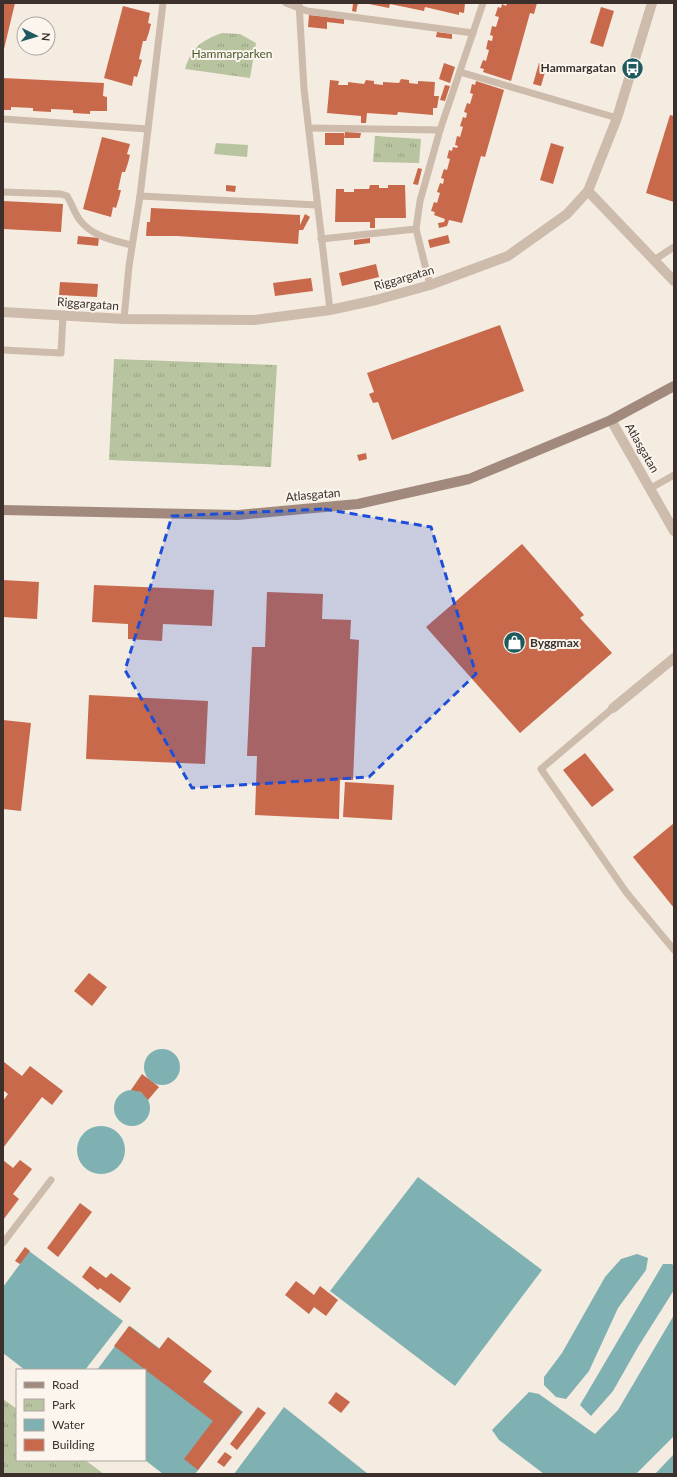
<svg xmlns="http://www.w3.org/2000/svg" width="677" height="1477" viewBox="0 0 677 1477" font-family="Lato,sans-serif">
	<style>
		.park { fill: url(#park-tufts) }
		.pitch { fill: #b8c4a0 }
		.water { fill: #7fb0b2 }
		.building { fill: #c8694b }
		.lines { fill: none; stroke-linecap: round; stroke-linejoin: round }
		.lane { stroke: #cdbbac; stroke-width: 7 }
		.street { stroke: #cdbbac; stroke-width: 10 }
		.secondary { stroke: #a18a7d; stroke-width: 10 }
		.marked { fill: #1d4ed8; fill-opacity: 0.2; stroke: #1d4ed8; stroke-width: 3; stroke-dasharray: 8 5; stroke-linejoin: round }
		.labels { text-anchor: middle; stroke-width: 4; stroke-linejoin: round; paint-order: stroke }
		.park-label { font-size: 12px; fill: #4a5a2e; stroke: #fbf5ee }
		.poi-label { font-size: 12px; font-weight: bold; fill: #3b302b; stroke: #fbf5ee; text-anchor: end }
		.street-label { font-size: 12px; fill: #3b302b; stroke: #fbf5ee }
	</style>
	<defs>
		<pattern id="park-tufts" width="24" height="20" patternUnits="userSpaceOnUse"><rect width="24" height="20" fill="#b8c4a0"/><path d="M3 7l-1-3M5 7V3M7 7l1-3M15 17l-1-3M17 17v-4M19 17l1-3" fill="none" stroke="#97a083"/></pattern>
	</defs>
	<rect width="100%" height="100%" fill="#f4ebe1"/>
	<g class="park">
		<path d="M222 33 240 34 256 43 250 78 185 69C191 48 202 40 222 33Z"/>
		<polygon points="375,136 421,139 419,163 373,162"/>
		<polygon points="114,359 277,365 271,467 109,460"/>
		<polygon points="3,1399 17,1409 17,1460 85,1460 104,1474 3,1474"/>
	</g>
	<polygon class="pitch" points="216,143 248,145 247,157 214,154"/>
	<g class="water">
		<circle cx="162" cy="1067" r="18"/>
		<circle cx="132" cy="1108" r="18"/>
		<circle cx="101" cy="1150" r="24"/>
		<polygon points="418,1177 542,1270 455,1386 330,1291"/>
		<polygon points="25,1248 123,1321 85,1370 25,1370 3,1353 3,1287 20,1264"/>
		<polygon points="637,1254 648,1258 646,1270 618,1308 589,1371 566,1399 556,1397 544,1385 544,1377 562,1353 605,1277 621,1259"/>
		<polygon points="663,1264 672,1264 674,1266 674,1290 638,1347 613,1391 591,1416 580,1405"/>
		<polygon points="674,1315 674,1436 636,1474 544,1474 499,1440 492,1430 529,1392 539,1394 595,1434 618,1410"/>
		<polygon points="130,1326 243,1412 195,1474 163,1474 145,1460 145,1370 97,1370"/>
		<polygon points="284,1407 368,1474 234,1474"/>
		<polygon points="674,1454 674,1474 655,1474"/>
	</g>
	<g class="building">
		<polygon points="3,3 15,3 4,49 3,49"/>
		<polygon points="358,3 356,12 352,11 353,4 350,3"/>
		<polygon points="465,3 464,13 459,12 459,15 425,7 424,11 390,4 389,8 369,4"/>
		<polygon points="507,3 537,3 534,14 530,13 511,81 483,72 484,69 480,68 483,60 486,61 489,50 486,49 488,40 492,41 493,36 490,35 492,26 496,27 499,17 495,16 498,7 501,8 502,4 506,6"/>
		<polygon points="123,6 150,13 148,23 151,24 149,32 146,41 143,41 139,59 142,60 137,77 134,76 132,86 104,78"/>
		<polygon points="601,7 614,11 603,47 590,43"/>
		<polygon points="309,15 344,19 344,24 327,22 327,29 308,27"/>
		<polygon points="437,32 452,34 452,39 436,37"/>
		<polygon points="444,63 455,67 450,83 439,79"/>
		<polygon points="539,63 547,65 541,86 533,84"/>
		<polygon points="3,78 104,83 103,96 107,97 107,111 90,111 90,114 73,113 73,110 51,109 51,112 33,111 33,108 11,107 11,110 3,110"/>
		<polygon points="401,79 409,80 409,83 418,84 418,81 435,82 434,96 439,96 437,108 433,108 433,115 398,112 397,115 367,113 366,123 361,123 361,116 327,113 330,80 339,81 338,85 348,85 348,82 364,84 366,80 374,81 374,84 383,85 383,82 399,83"/>
		<polygon points="476,81 504,90 485,157 481,156 462,223 449,220 447,226 439,228 438,223 444,222 445,219 434,215 435,212 431,211 434,202 437,203 440,193 437,192 440,183 443,184 444,179 441,178 444,169 447,170 450,159 447,158 449,150 452,151 453,147 457,148 458,146 455,145 457,136 460,137 463,127 460,126 463,117 466,118 467,113 464,112 467,103 470,104 473,94 470,93 472,84 475,85"/>
		<polygon points="445,85 450,86 445,101 440,100"/>
		<polygon points="670,115 674,116 674,202 646,193"/>
		<polygon points="345,132 361,133 360,138 344,138"/>
		<rect x="325" y="133" width="19" height="12"/>
		<polygon points="102,137 130,144 127,154 130,155 128,163 125,172 122,172 118,190 121,190 119,198 116,208 113,207 111,217 83,209"/>
		<polygon points="551,143 564,147 553,184 540,180"/>
		<polygon points="418,168 422,169 418,185 413,184"/>
		<polygon points="226,185 236,186 235,192 226,191"/>
		<polygon points="370,185 379,185 379,188 388,188 388,185 405,185 406,218 375,218 375,228 370,228 370,222 335,222 336,189 344,189 344,192 354,192 354,189 369,189"/>
		<polygon points="3,201 63,204 61,232 3,229"/>
		<polygon points="151,208 300,215 300,225 305,214 310,217 303,230 299,230 298,244 177,236 146,236 147,222 150,222"/>
		<polygon points="448,235 450,243 430,248 428,240"/>
		<polygon points="78,236 99,238 98,246 77,244"/>
		<polygon points="370,238 370,243 354,245 354,240"/>
		<polygon points="376,264 379,277 342,286 339,273"/>
		<polygon points="311,278 313,291 275,296 273,283"/>
		<polygon points="60,282 98,284 97,297 59,295"/>
		<polygon points="500,325 524,391 392,440 378,402 373,403 369,394 374,392 367,373"/>
		<polygon points="366,453 367,459 359,461 357,455"/>
		<polygon points="522,544 584,615 580,618 612,653 520,733 426,627"/>
		<polygon points="3,580 39,582 37,619 3,617"/>
		<polygon points="94,585 214,590 212,626 163,624 162,641 128,639 128,624 92,622"/>
		<polygon points="267,592 323,594 322,619 351,620 350,639 359,640 353,780 340,780 339,819 255,815 257,756 247,756 252,647 265,647"/>
		<polygon points="89,695 208,701 205,764 86,759"/>
		<polygon points="3,720 31,723 21,811 3,809"/>
		<polygon points="585,753 614,790 592,807 563,770"/>
		<polygon points="345,782 394,785 392,820 343,817"/>
		<polygon points="674,823 674,908 633,857"/>
		<polygon points="89,973 107,987 92,1006 74,991"/>
		<polygon points="4,1062 22,1076 30,1066 63,1091 52,1105 42,1097 3,1148 3,1101 8,1094 3,1090"/>
		<polygon points="142,1074 159,1087 148,1100 141,1092 131,1090"/>
		<polygon points="3,1160 13,1168 20,1160 32,1169 13,1194 19,1199 3,1220"/>
		<polygon points="80,1203 92,1212 58,1257 47,1248"/>
		<polygon points="25,1247 30,1251 20,1264 15,1261"/>
		<polygon points="90,1266 106,1278 111,1273 131,1288 120,1303 100,1288 98,1290 82,1277"/>
		<polygon points="296,1281 314,1295 320,1286 338,1300 326,1316 314,1307 309,1314 285,1295"/>
		<polygon points="129,1326 159,1349 168,1337 212,1371 203,1382 242,1412 198,1470 184,1459 213,1421 114,1346"/>
		<polygon points="336,1392 350,1402 341,1413 328,1403"/>
		<polygon points="258,1407 266,1413 237,1450 230,1444"/>
		<polygon points="225,1452 232,1457 224,1467 217,1462"/>
	</g>
	<g class="lines">
		<g class="lane">
			<polyline points="286,3 307,11 473,33"/>
			<polyline points="299,3 304,89 330,310"/>
			<polyline points="460,72 617,118"/>
			<polyline points="3,119 148,129"/>
			<polyline points="309,128 440,130"/>
			<path d="M3 192 61 194 67 196C72 204 74 212 79 219 91 236 112 240 131 245"/>
			<polyline points="140,196 317,205"/>
			<polyline points="321,239 416,229"/>
			<polyline points="654,260 674,247"/>
			<polyline points="430,285 416,229 420,201 440,130 483,3"/>
			<polyline points="124,319 129,266 140,196 163,3"/>
			<polyline points="3,350 61,353 63,315"/>
			<polyline points="651,488 674,475"/>
			<polyline points="613,708 541,769 626,892 674,950"/>
			<polyline points="3,1243 51,1180"/>
		</g>
		<g class="street">
			<polyline points="588,191 674,281"/>
			<polyline points="3,312 124,319 254,320 330,310 376,300 430,285 508,256 567,214 588,191 617,118 652,3"/>
			<polyline points="611,420 674,531"/>
			<polyline points="613,708 674,658"/>
		</g>
		<polyline class="secondary" points="3,510 238,515 358,504 469,479 611,420 674,386"/>
	</g>
	<path class="marked" d="M324 509 431 527 476 674 369 777 192 788 125 670 172 516Z"/>
	<defs>
		<symbol id="bus-disc" viewBox="-11 -11 22 22"><circle r="9.5" fill="#1f5a5e" stroke="#fbf5ee"/><path d="M-5-6H5V4H4V6H2V4H-2V6H-4V4H-5ZM-3.5-4V0h7V-4ZM-3.5 1.2v1.5H-2V1.2ZM2 1.2v1.5H3.5V1.2Z" fill="#fff"/></symbol>
		<symbol id="shop-disc" viewBox="-11 -11 22 22"><circle r="9.5" fill="#1f5a5e" stroke="#fbf5ee"/><path d="M-5-2.5h2.3a2.7 3.5 0 0 1 5.4 0H5L5.5 6h-11ZM-1.5-2.5h3a1.5 2.3 0 0 0-3 0Z" fill="#fff"/></symbol>
	</defs>
	<g fill-rule="evenodd">
		<use href="#bus-disc" x="620" y="56" width="25" height="25"/>
		<use href="#shop-disc" x="502" y="630" width="25" height="25"/>
	</g>
	<g class="labels">
		<g class="park-label">
			<text x="232" y="58">Hammarparken</text>
		</g>
		<g class="poi-label">
			<text x="616" y="72">Hammargatan</text>
			<text x="530" y="647" text-anchor="start">Byggmax</text>
		</g>
		<g class="street-label">
			<text transform="translate(404 278) rotate(-16)" y="4">Riggargatan</text>
			<text transform="translate(88 304) rotate(4)" y="4">Riggargatan</text>
			<text transform="translate(642 448) rotate(60)" y="4">Atlasgatan</text>
			<text transform="translate(313 495) rotate(-5)" y="4">Atlasgatan</text>
		</g>
	</g>
	<rect width="677" height="1477" fill="none" stroke="#3b302b" stroke-width="8"/>
	<rect x="16" y="1369" width="130" height="92" fill="#fbf5ee" stroke="#aea6a0"/>
	<rect x="24" y="1382" width="20" height="6" fill="#a18a7d" stroke="#aea6a0"/>
	<text x="52" y="1389" font-size="12" fill="#3b302b">Road</text>
	<rect x="24" y="1399" width="20" height="12" fill="url(#park-tufts)" stroke="#aea6a0"/>
	<text x="52" y="1409" font-size="12" fill="#3b302b">Park</text>
	<rect x="24" y="1419" width="20" height="12" fill="#7fb0b2" stroke="#aea6a0"/>
	<text x="52" y="1429" font-size="12" fill="#3b302b">Water</text>
	<rect x="24" y="1439" width="20" height="12" fill="#c8694b" stroke="#aea6a0"/>
	<text x="52" y="1449" font-size="12" fill="#3b302b">Building</text>
	<g transform="translate(36 36) rotate(95)"><circle r="19" fill="#fbf5ee" stroke="#aea6a0"/>
	<path d="M0-3L7 15L0 10L-7 15Z" fill="#1f5a5e"/>
	<text y="-6" font-size="11" font-weight="bold" text-anchor="middle" fill="#3b302b">N</text>
	</g>
</svg>
